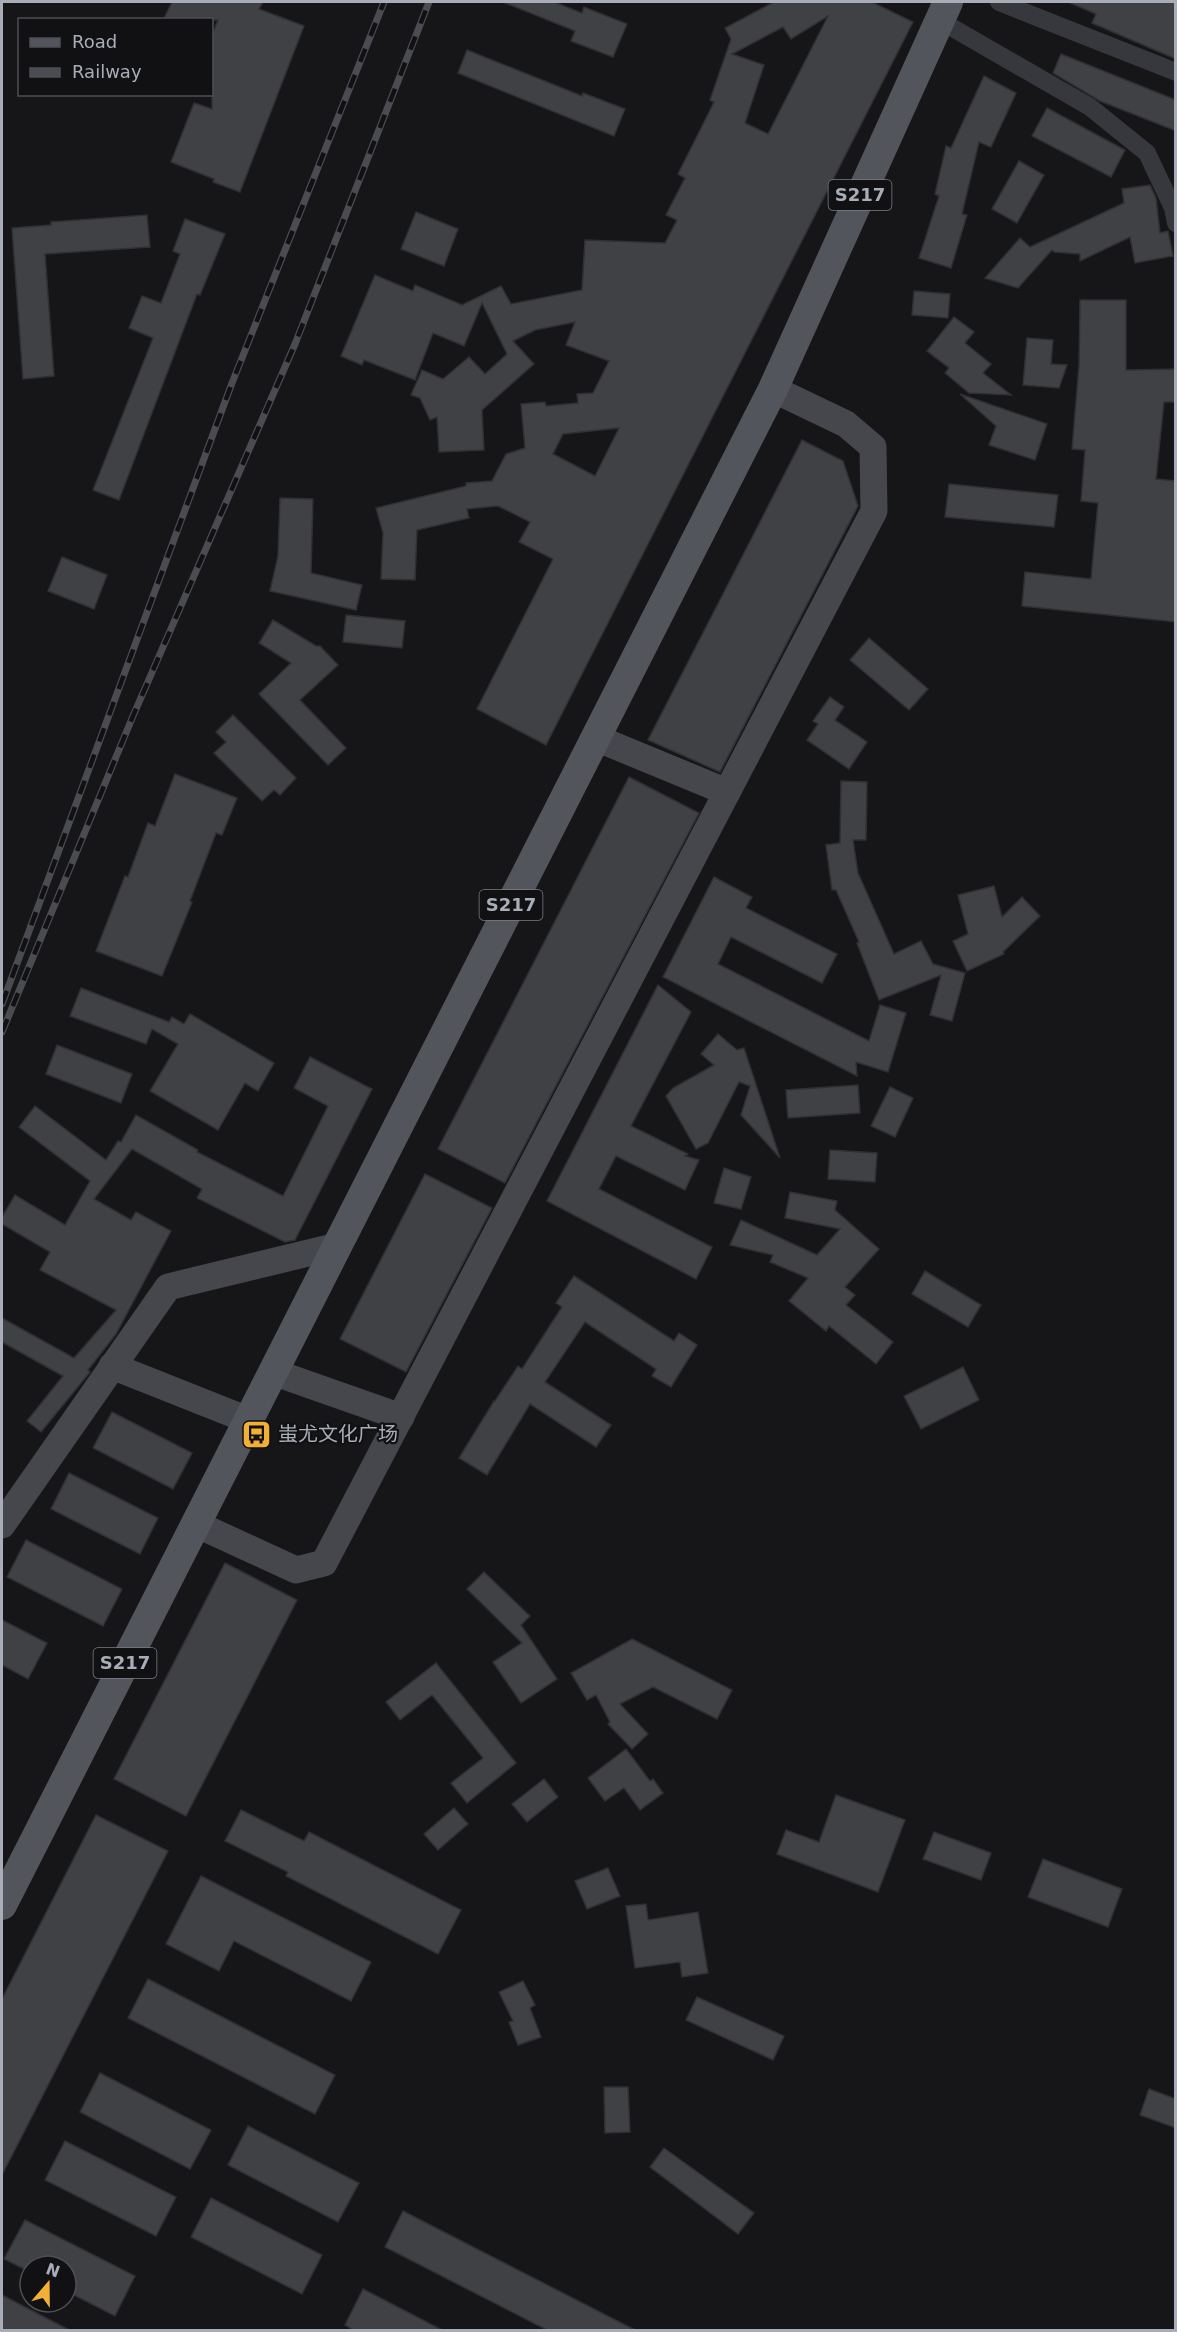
<svg xmlns="http://www.w3.org/2000/svg" width="1177" height="2332" viewBox="0 0 1177 2332" font-family="'DejaVu Sans','Noto Sans SC',sans-serif">
	<style>
		.building { fill: #404145; stroke: #303034; stroke-width: 1.5; fill-rule: evenodd }
		.lines { fill: none; stroke-linecap: round; stroke-linejoin: round }
		.street { stroke: #37383d; stroke-width: 18 }
		.secondary { stroke: #45474d; stroke-width: 27 }
		.primary { stroke: #53555c; stroke-width: 30 }
		.rail-casing { stroke: #4a4c52; stroke-width: 7 }
		.rail { stroke: #111113; stroke-width: 4.5; stroke-dasharray: 14; stroke-linecap: butt }
		.labels { text-anchor: middle; stroke-width: 4.5; stroke-linejoin: round; paint-order: stroke }
		.shield { fill: #111113; stroke: #7b7e86; stroke-width: 1.5 }
		.shield-label { font-size: 18px; font-weight: bold; fill: #a8adb8 }
		.poi-label { font-size: 20px; fill: #a8adb8; stroke: #111113; text-anchor: start }
	</style>
	<rect width="100%" height="100%" fill="#161618"/>
	<g class="building">
		<polygon points="172,2 263,2 259,9 304,26 240,192 213,182 214,179 171,162 194,103 212,109 212,35 218,20 163,20"/>
		<polygon points="503,2 554,2 582,13 584,7 627,24 613,57 571,41 575,31"/>
		<path d="M774 2H872L913 22 546 745 477 709 553 559 519 542 530 522 498 506 467 509 469 518 417 530 415 580 381 579 383 533 376 508 466 486V483L492 481 506 454 525 448 521 404 545 402 546 406 578 403 577 394 593 393 609 361 566 345 575 322 535 330 513 341 534 364 482 410 484 450 439 452 437 417 430 420 420 398 411 395 422 370 443 379 469 357 485 374 507 354 482 303 464 346 433 333 415 380 364 360 362 365 341 356 375 275 413 291 415 285 462 305 501 286 511 304 582 290 585 240 665 243 677 220 666 215 685 178 678 174 714 102 710 100 731 39 725 28ZM828 16 768 134 745 123 764 65 732 54 783 27 791 39ZM619 428 595 476 553 454 563 434Z"/>
		<polygon points="1068,2 1176,2 1176,59 1092,23 1096,14"/>
		<polygon points="467,50 582,96 583,93 625,109 614,136 458,73"/>
		<polygon points="1061,54 1176,100 1176,131 1100,101 1053,73"/>
		<polygon points="984,76 1016,93 991,147 979,142 962,214 967,215 951,268 919,258 939,196 935,194 946,146 951,148"/>
		<polygon points="1047,108 1125,150 1111,177 1032,136"/>
		<polygon points="1019,161 1044,175 1017,223 992,209"/>
		<polygon points="1150,185 1156,198 1160,233 1168,231 1173,256 1135,263 1130,237 1080,261 1080,254 1054,252 1052,250 1018,288 985,278 1020,238 1030,247 1124,203 1122,189"/>
		<polygon points="416,212 458,229 444,266 401,249"/>
		<polygon points="147,215 150,247 45,254 54,376 23,379 12,228 51,225 51,222"/>
		<polygon points="185,219 225,234 200,295 197,294 119,500 93,490 153,338 129,328 142,296 161,303 180,254 173,251"/>
		<polygon points="914,291 950,294 948,318 912,315"/>
		<polygon points="1080,300 1126,300 1126,370 1176,369 1176,402 1164,402 1156,479 1176,481 1176,622 1022,606 1025,572 1091,579 1098,503 1081,501 1085,450 1072,449 1079,366"/>
		<polygon points="954,317 974,332 965,343 991,364 983,373 1011,395 969,393 945,373 949,368 927,351"/>
		<polygon points="1027,338 1053,340 1051,364 1067,365 1059,388 1023,385"/>
		<polygon points="960,394 1047,424 1035,460 989,445 996,426"/>
		<polygon points="802,440 843,461 858,506 720,772 648,740"/>
		<polygon points="949,484 1058,495 1054,527 945,517"/>
		<polygon points="280,498 313,499 311,573 362,585 356,610 270,591 278,556"/>
		<polygon points="62,557 107,575 94,609 48,591"/>
		<polygon points="346,615 405,621 402,648 343,642"/>
		<polygon points="273,620 316,646 320,646 338,665 300,700 346,748 328,765 259,694 291,663 259,643"/>
		<polygon points="869,638 928,689 909,710 850,660"/>
		<polygon points="830,697 844,707 835,720 867,742 849,769 807,740 818,724 813,721"/>
		<polygon points="233,715 296,778 280,795 274,790 262,801 214,753 226,742 216,732"/>
		<polygon points="175,774 237,798 222,835 216,833 190,901 192,902 162,976 96,951 125,876 128,877 148,823 155,826"/>
		<polygon points="629,777 699,813 505,1183 438,1149"/>
		<polygon points="841,781 867,782 866,840 853,840 858,873 894,954 921,941 933,964 965,973 952,1021 930,1015 941,975 879,1000 857,943 859,942 836,890 832,890 826,845 840,843"/>
		<polygon points="714,877 752,897 746,908 837,954 822,983 731,937 718,964 869,1041 880,1005 906,1013 888,1072 856,1062 857,1076 663,977"/>
		<polygon points="994,886 1002,917 1022,897 1040,916 1003,952 1004,954 967,971 953,941 968,934 958,895"/>
		<polygon points="658,985 691,1012 631,1126 688,1154 685,1156 699,1160 685,1190 616,1156 599,1189 712,1247 696,1279 547,1201"/>
		<polygon points="81,988 169,1022 172,1017 184,1024 190,1014 274,1063 258,1091 245,1083 218,1130 150,1091 178,1044 152,1029 146,1044 70,1016"/>
		<polygon points="718,1034 737,1050 744,1048 780,1158 741,1115 750,1086 739,1082 708,1143 696,1149 666,1096 673,1088 714,1065 701,1054"/>
		<polygon points="57,1045 132,1074 121,1103 46,1074"/>
		<polygon points="310,1057 372,1089 295,1240 285,1242 197,1198 202,1189 132,1149 94,1199 131,1220 136,1212 171,1231 116,1334 88,1370 90,1372 41,1432 27,1421 63,1376 2,1342 2,1318 74,1358 116,1310 40,1270 50,1252 2,1224 2,1217 15,1195 65,1225 90,1181 19,1127 35,1106 106,1160 118,1141 121,1142 136,1115 198,1150 197,1152 283,1196 328,1106 294,1088"/>
		<polygon points="858,1085 860,1113 788,1118 786,1090"/>
		<polygon points="890,1087 913,1098 895,1137 871,1126"/>
		<polygon points="830,1150 877,1153 875,1182 828,1179"/>
		<polygon points="724,1168 751,1177 741,1209 714,1203"/>
		<polygon points="425,1174 492,1208 406,1372 340,1339"/>
		<polygon points="790,1192 837,1201 835,1210 879,1249 845,1287 855,1295 846,1305 893,1342 876,1364 829,1326 826,1331 789,1301 808,1278 770,1262 773,1255 730,1245 741,1220 817,1255 840,1229 785,1218"/>
		<polygon points="925,1271 981,1305 968,1327 912,1294"/>
		<polygon points="574,1276 674,1341 679,1333 697,1345 671,1387 652,1376 656,1369 585,1322 545,1382 611,1425 596,1447 530,1404 487,1475 459,1458 494,1401 495,1401 518,1366 522,1369 562,1307 556,1303"/>
		<polygon points="963,1367 979,1400 921,1429 904,1396"/>
		<polygon points="112,1412 192,1453 173,1489 93,1448"/>
		<polygon points="69,1473 158,1518 140,1554 51,1509"/>
		<polygon points="26,1540 122,1589 103,1626 7,1577"/>
		<polygon points="225,1563 297,1600 186,1816 114,1779"/>
		<polygon points="484,1572 530,1616 521,1625 557,1679 521,1703 493,1662 522,1643 467,1589"/>
		<polygon points="2,1620 47,1643 28,1679 2,1665"/>
		<polygon points="632,1639 732,1690 717,1719 653,1687 620,1704 648,1734 632,1749 608,1724 610,1722 596,1695 587,1700 571,1673"/>
		<polygon points="436,1663 516,1763 467,1803 451,1783 483,1758 432,1695 400,1720 386,1702"/>
		<polygon points="626,1749 650,1781 653,1779 663,1793 640,1810 624,1788 605,1801 588,1778"/>
		<polygon points="544,1779 558,1797 527,1822 512,1804"/>
		<polygon points="836,1795 905,1820 878,1892 777,1854 786,1830 819,1842"/>
		<polygon points="454,1808 468,1824 438,1850 424,1834"/>
		<polygon points="241,1810 304,1841 309,1832 461,1910 438,1954 286,1876 288,1872 225,1841"/>
		<polygon points="96,1815 168,1851 2,2175 2,1999"/>
		<polygon points="934,1832 991,1853 981,1880 923,1859"/>
		<polygon points="1043,1859 1122,1889 1108,1927 1028,1897"/>
		<polygon points="608,1868 620,1896 587,1909 575,1881"/>
		<polygon points="201,1876 371,1962 351,2001 234,1941 219,1971 166,1944"/>
		<polygon points="646,1904 648,1920 698,1912 708,1973 682,1977 680,1962 635,1968 626,1906"/>
		<polygon points="148,1979 335,2075 315,2114 128,2018"/>
		<polygon points="523,1981 535,2005 530,2008 541,2037 518,2045 509,2022 513,2021 499,1992"/>
		<polygon points="697,1997 784,2036 773,2060 686,2020"/>
		<polygon points="100,2073 211,2130 190,2169 80,2112"/>
		<polygon points="604,2087 628,2087 630,2132 605,2133"/>
		<polygon points="1149,2089 1176,2099 1176,2128 1140,2115"/>
		<polygon points="248,2126 359,2183 338,2222 228,2165"/>
		<polygon points="65,2141 176,2197 156,2236 45,2180"/>
		<polygon points="664,2148 754,2213 738,2234 650,2167"/>
		<polygon points="211,2198 322,2255 302,2294 191,2237"/>
		<polygon points="403,2211 637,2331 549,2331 385,2247"/>
		<polygon points="25,2220 135,2276 115,2316 66,2291 66,2266 30,2266 30,2272 4,2259"/>
		<polygon points="363,2289 444,2331 355,2331 345,2325"/>
		<polygon points="2,2295 71,2331 2,2331"/>
	</g>
	<g class="lines">
		<g class="street">
			<polyline points="999,2 1176,72"/>
			<polyline points="939,20 1090,107 1147,153 1173,208 1176,223"/>
		</g>
		<g class="secondary">
			<polyline points="596,738 727,792"/>
			<polyline points="112,1366 248,1420"/>
			<polyline points="273,1372 401,1417"/>
			<polyline points="196,1524 296,1570 324,1563 874,511 873,447 846,424 773,389"/>
			<polyline points="2,1525 168,1287 337,1246"/>
		</g>
		<polyline class="primary" points="2,1905 773,389 948,2"/>
		<defs>
			<g id="rail">
				<polyline points="2,1004 232,383 384,2"/>
				<polyline points="2,1032 133,716 295,344 429,2"/>
			</g>
		</defs>
		<use href="#rail" class="rail-casing"/>
		<use href="#rail" class="rail"/>
	</g>
	<defs>
		<symbol id="bus-square" viewBox="-11 -11 22 22"><rect x="-9" y="-9" width="18" height="18" rx="4" fill="#f2b134" stroke="#111113"/><path d="M-5-6H5V4H4V6H2V4H-2V6H-4V4H-5ZM-3.5-4V0h7V-4ZM-3.5 1.2v1.5H-2V1.2ZM2 1.2v1.5H3.5V1.2Z" fill="#111"/></symbol>
	</defs>
	<g fill-rule="evenodd">
		<use href="#bus-square" x="240" y="1418" width="33" height="33"/>
	</g>
	<g class="labels">
		<g class="shield">
			<rect x="828.5" y="180" width="63" height="30" rx="4.5"/>
			<rect x="479.5" y="890" width="63" height="30" rx="4.5"/>
			<rect x="93.5" y="1648" width="63" height="30" rx="4.5"/>
		</g>
		<g class="shield-label">
			<text x="860" y="201">S217</text>
			<text x="511" y="911">S217</text>
			<text x="125" y="1669">S217</text>
		</g>
		<g class="poi-label">
			<text x="278" y="1441">蚩尤文化广场</text>
		</g>
	</g>
	<rect width="1177" height="2332" fill="none" stroke="#a8adb8" stroke-width="6"/>
	<rect x="18" y="18" width="195" height="78" fill="#111113" stroke="#4d4f55" stroke-width="1.5"/>
	<rect x="30" y="38" width="30" height="9" fill="#53555c" stroke="#4d4f55" stroke-width="1.5"/>
	<text x="72" y="48" font-size="18" fill="#a8adb8">Road</text>
	<rect x="30" y="68" width="30" height="9" fill="#4a4c52" stroke="#4d4f55" stroke-width="1.5"/>
	<text x="72" y="78" font-size="18" fill="#a8adb8">Railway</text>
	<g transform="translate(48 2284) rotate(20)"><circle r="28" fill="#111113" stroke="#4d4f55" stroke-width="1.5"/>
	<path d="M0-4.5L10 22L0 15L-10 22Z" fill="#f2b134"/>
	<text y="-9" font-size="16" font-weight="bold" text-anchor="middle" fill="#a8adb8">N</text>
	</g>
</svg>
